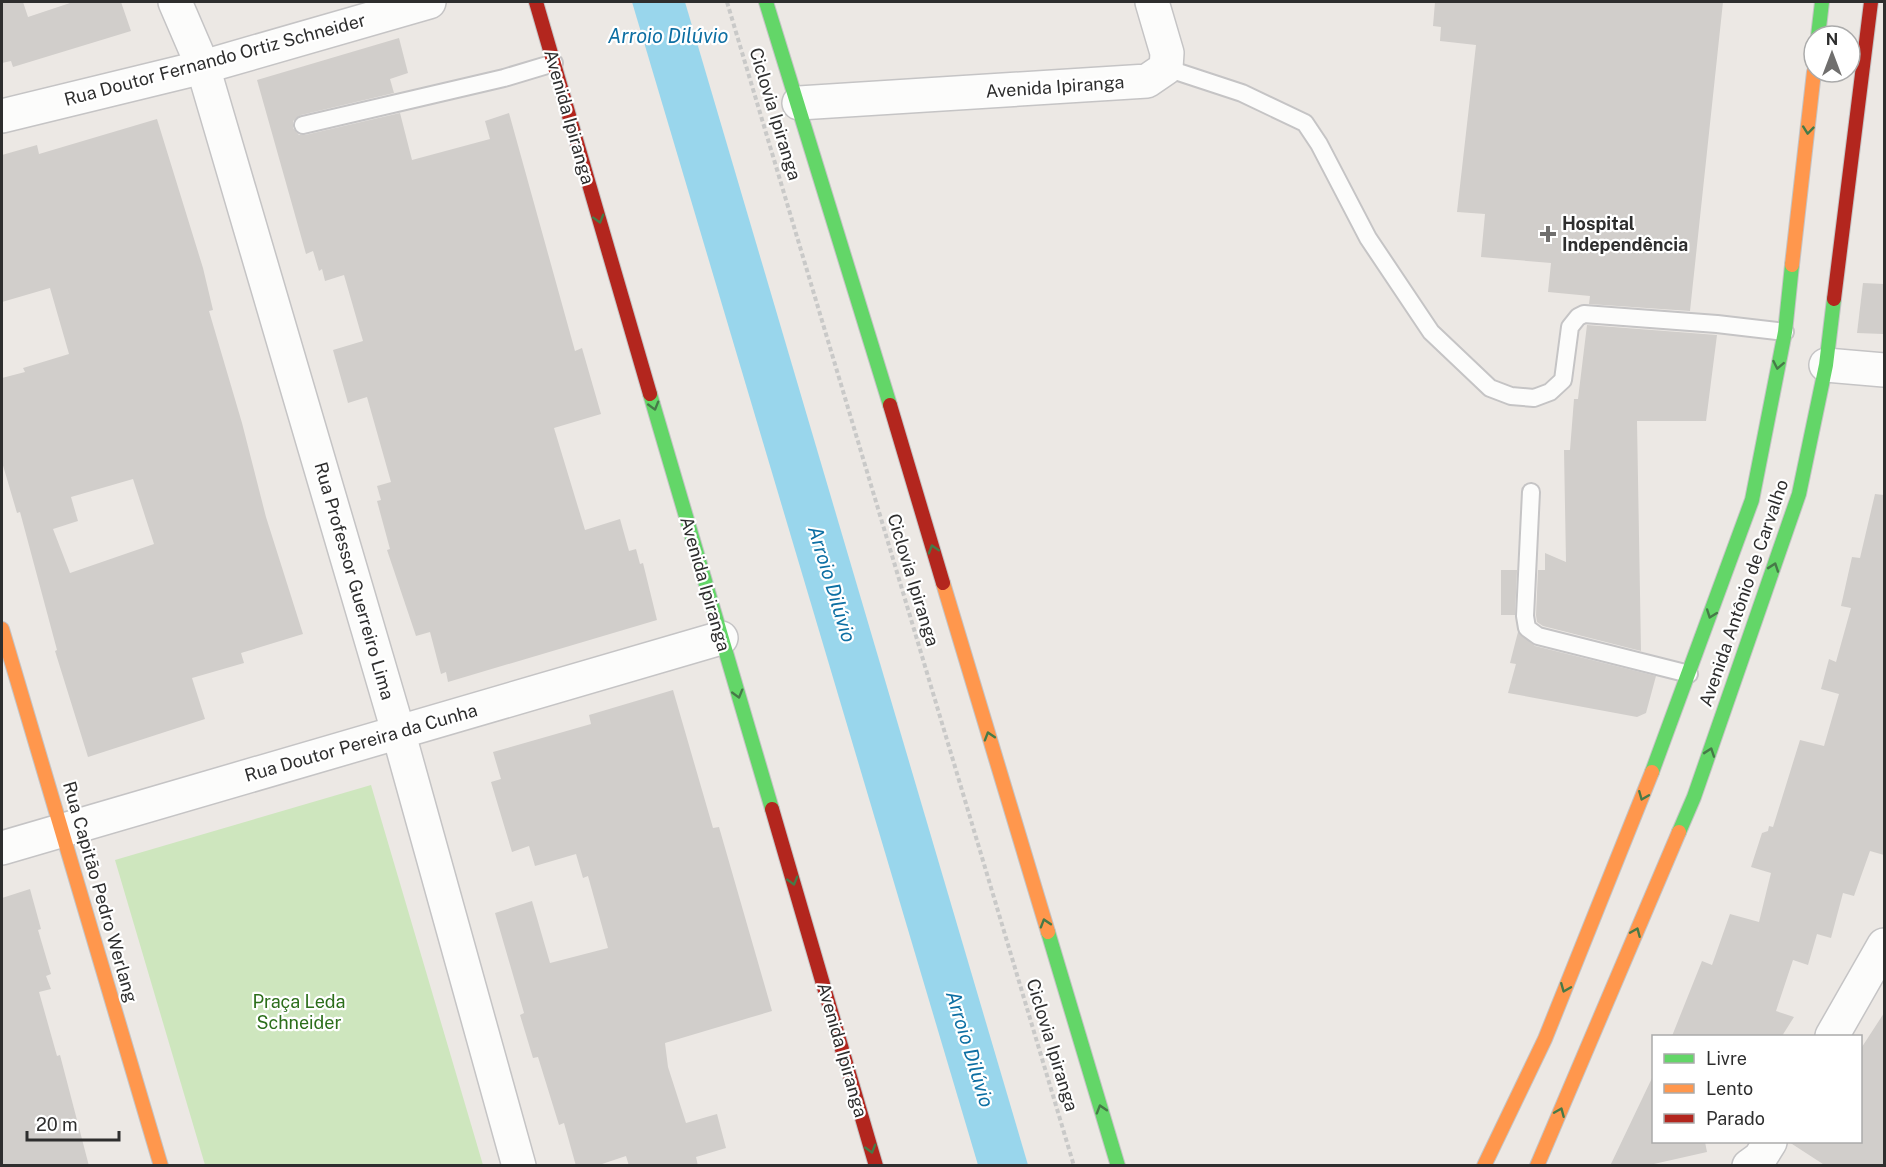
<svg xmlns="http://www.w3.org/2000/svg" width="1886" height="1167" viewBox="0 0 1886 1167" font-family="'Public Sans',sans-serif">
	<style>
		.green { fill: #cee6be }
		.water { fill: #99d6ec }
		.building { fill: #d1cecb; fill-rule: evenodd }
		.lines { fill: none; stroke-linecap: round; stroke-linejoin: round }
		.lane-casing { stroke: #c5c4c5; stroke-width: 20 }
		.street-casing { stroke: #c5c4c5; stroke-width: 36 }
		.fast-casing { stroke: #c5c4c5; stroke-width: 16 }
		.slow-casing { stroke: #c5c4c5; stroke-width: 16 }
		.jam-casing { stroke: #c5c4c5; stroke-width: 16 }
		.path { stroke: #c9c9c8; stroke-width: 4; stroke-dasharray: 4.5 3; stroke-linecap: butt }
		.lane { stroke: #fcfcfb; stroke-width: 16 }
		.street { stroke: #fcfcfb; stroke-width: 33 }
		.fast { stroke: #63d668; stroke-width: 14 }
		.slow { stroke: #ff974d; stroke-width: 14 }
		.jam { stroke: #b3261e; stroke-width: 14 }
		.oneway { stroke: #467a48 }
		.poi-dot { fill: #706f6e; stroke: #fff; stroke-width: 2 }
		.labels { text-anchor: middle; stroke-width: 4.5; stroke-linejoin: round; paint-order: stroke }
		.street-label { font-size: 18px; fill: #2e2e2e; stroke: #fff }
		.poi-label { font-size: 18px; font-weight: bold; fill: #2e2e2e; stroke: #fff; text-anchor: start }
		.park-label { font-size: 18px; fill: #2c6e1b; stroke: #fff }
		.water-label { font-size: 20px; font-style: italic; fill: #0d6fa3; stroke: #fff }
	</style>
	<rect width="100%" height="100%" fill="#ece8e4"/>
	<polygon class="green" points="371,785 483,1165 205,1165 115,860"/>
	<polygon class="water" points="632,2 685,2 1028,1165 978,1165"/>
	<g class="building">
		<polygon points="2,2 23,2 28,17 73,2 121,2 131,31 13,67 11,61 2,63"/>
		<polygon points="1435,2 1723,2 1690,311 1589,304 1590,296 1548,292 1551,263 1481,257 1485,214 1457,212 1476,45 1440,41 1441,27 1433,26"/>
		<polygon points="399,38 408,73 390,79 394,93 301,115 293,121 293,128 299,135 305,135 400,113 412,160 490,139 485,121 509,113 575,351 582,348 601,414 554,428 585,530 620,519 629,551 636,549 640,564 643,563 657,620 448,682 446,672 441,674 430,632 416,636 387,550 390,549 377,501 381,500 377,486 391,482 367,397 348,403 333,350 363,341 344,275 325,281 322,269 319,271 313,251 306,254 257,80"/>
		<path d="M157 119 203 268 213 310 209 311 242 423 266 517 303 634 241 653 244 663 192 678 205 719 88 757 55 651 57 650 20 512 17 513 2 462V378L25 372 23 368 69 354 50 288 2 302V155L37 145 39 154ZM133 479 154 544 70 573 53 529 78 521 71 497Z"/>
		<polygon points="1863,283 1884,284 1883,334 1857,333"/>
		<polygon points="1587,325 1717,335 1706,421 1637,421 1641,651 1543,626 1537,622 1536,615 1538,570 1545,570 1545,553 1566,562 1564,450 1570,450 1574,399 1578,399"/>
		<polygon points="1875,494 1884,495 1884,855 1870,851 1854,896 1843,893 1831,938 1817,934 1808,965 1793,960 1776,1011 1794,1017 1782,1036 1672,1036 1702,961 1712,965 1730,914 1759,922 1771,873 1751,867 1762,833 1768,831 1769,826 1773,827 1800,740 1824,746 1839,694 1821,689 1829,659 1836,662 1851,608 1841,606 1852,557 1860,558"/>
		<polygon points="1501,570 1517,570 1515,615 1501,615"/>
		<polygon points="1518,632 1535,646 1656,676 1646,713 1637,717 1508,693 1516,664 1510,663"/>
		<polygon points="673,690 713,828 719,827 772,1011 665,1043 668,1067 686,1123 717,1114 726,1148 696,1157 698,1166 629,1166 626,1156 596,1166 576,1166 564,1123 559,1125 538,1057 533,1058 520,1015 524,1013 495,913 532,901 550,963 608,948 588,876 583,878 576,854 535,866 529,846 512,852 491,782 501,779 493,752 591,724 589,715"/>
		<polygon points="30,889 41,929 38,930 51,974 46,976 51,989 39,992 57,1056 60,1055 89,1166 2,1166 2,898"/>
		<polygon points="1884,1013 1884,1166 1826,1166 1789,1142 1860,1142 1860,1050"/>
		<polygon points="1653,1076 1653,1142 1705,1142 1707,1152 1645,1166 1610,1166"/>
	</g>
	<g class="lines">
		<defs>
			<g id="lane">
				<polyline points="1166,68 1242,93 1305,123 1319,144 1368,238 1431,332 1490,388 1511,396 1534,398 1550,392 1563,380 1570,327 1578,317 1584,314 1717,324 1785,332"/>
				<polyline points="303,125 504,78 554,63"/>
				<polyline points="1531,492 1525,616 1527,628 1538,636 1689,674"/>
			</g>
			<g id="street">
				<polyline points="175,2 203,67 398,731 519,1166"/>
				<polyline points="799,103 1147,81 1166,68 1167,53 1152,2"/>
				<polyline points="2,116 203,67 429,2"/>
				<polyline points="1826,365 1884,370"/>
				<polyline points="2,848 721,638"/>
				<polyline points="1832,1036 1884,945"/>
				<polyline points="1749,1166 1760,1158 1770,1142"/>
			</g>
			<g id="fast">
				<polyline points="766,2 890,405"/>
				<polyline points="1818,36 1822,2"/>
				<polyline points="650,394 772,809"/>
				<polyline points="1652,772 1752,500 1785,332 1792,265"/>
				<polyline points="1679,832 1694,797 1799,494 1826,365 1834,299"/>
				<polyline points="1048,932 1118,1166"/>
			</g>
			<g id="slow">
				<polyline points="1792,265 1814,72"/>
				<polyline points="943,583 1048,932"/>
				<polyline points="2,629 161,1166"/>
				<polyline points="1484,1166 1545,1039 1652,772"/>
				<polyline points="1537,1166 1679,832"/>
			</g>
			<g id="jam">
				<polyline points="536,2 650,394"/>
				<polyline points="1834,299 1871,2"/>
				<polyline points="890,405 943,583"/>
				<polyline points="772,809 876,1166"/>
			</g>
		</defs>
		<use href="#lane" class="lane-casing"/>
		<use href="#street" class="street-casing"/>
		<use href="#fast" class="fast-casing"/>
		<use href="#slow" class="slow-casing"/>
		<use href="#jam" class="jam-casing"/>
		<polyline class="path" points="727,2 1074,1166"/>
		<use href="#lane" class="lane"/>
		<use href="#street" class="street"/>
		<use href="#fast" class="fast"/>
		<use href="#slow" class="slow"/>
		<use href="#jam" class="jam"/>
	</g>
	<defs><path id="oneway-chevron" d="M-2-3.5L2.5 0L-2 3.5" fill="none" stroke-width="1.6" stroke-linecap="round" stroke-linejoin="round" transform="scale(1.5)"/></defs>
	<g class="oneway">
		<use href="#oneway-chevron" transform="translate(1808 130) rotate(96)"/>
		<use href="#oneway-chevron" transform="translate(599 219) rotate(74)"/>
		<use href="#oneway-chevron" transform="translate(1778 365) rotate(101)"/>
		<use href="#oneway-chevron" transform="translate(654 406) rotate(74)"/>
		<use href="#oneway-chevron" transform="translate(933 549) rotate(-107)"/>
		<use href="#oneway-chevron" transform="translate(1774 567) rotate(-71)"/>
		<use href="#oneway-chevron" transform="translate(1711 614) rotate(110)"/>
		<use href="#oneway-chevron" transform="translate(738 694) rotate(74)"/>
		<use href="#oneway-chevron" transform="translate(989 736) rotate(-107)"/>
		<use href="#oneway-chevron" transform="translate(1710 752) rotate(-71)"/>
		<use href="#oneway-chevron" transform="translate(1643 796) rotate(112)"/>
		<use href="#oneway-chevron" transform="translate(793 881) rotate(74)"/>
		<use href="#oneway-chevron" transform="translate(1045 923) rotate(-107)"/>
		<use href="#oneway-chevron" transform="translate(1636 932) rotate(-67)"/>
		<use href="#oneway-chevron" transform="translate(1565 988) rotate(112)"/>
		<use href="#oneway-chevron" transform="translate(1101 1109) rotate(-107)"/>
		<use href="#oneway-chevron" transform="translate(1560 1112) rotate(-67)"/>
		<use href="#oneway-chevron" transform="translate(871 1149) rotate(74)"/>
	</g>
	<path class="poi-dot" d="M1545 225h6v6h6v6h-6v6h-6v-6h-6v-6h6z"/>
	<g class="labels">
		<g class="street-label">
			<text transform="translate(215 60) rotate(-15)" y="6">Rua Doutor Fernando Ortiz Schneider</text>
			<text transform="translate(1055 87) rotate(-4)" y="6">Avenida Ipiranga</text>
			<text transform="translate(775 114) rotate(73)" y="6">Ciclovia Ipiranga</text>
			<text transform="translate(569 117) rotate(74)" y="6">Avenida Ipiranga</text>
			<text transform="translate(913 580) rotate(73)" y="6">Ciclovia Ipiranga</text>
			<text transform="translate(354 581) rotate(74)" y="6">Rua Professor Guerreiro Lima</text>
			<text transform="translate(705 584) rotate(74)" y="6">Avenida Ipiranga</text>
			<text transform="translate(1744 593) rotate(-71)" y="6">Avenida Antônio de Carvalho</text>
			<text transform="translate(361 743) rotate(-16)" y="6">Rua Doutor Pereira da Cunha</text>
			<text transform="translate(100 892) rotate(74)" y="6">Rua Capitão Pedro Werlang</text>
			<text transform="translate(1052 1045) rotate(73)" y="6">Ciclovia Ipiranga</text>
			<text transform="translate(842 1050) rotate(74)" y="6">Avenida Ipiranga</text>
		</g>
		<g class="poi-label">
			<text x="1562" y="230">Hospital<tspan x="1562" dy="21">Independência</tspan></text>
		</g>
		<g class="park-label">
			<text x="299" y="1008">Praça Leda<tspan x="299" dy="21">Schneider</tspan></text>
		</g>
		<g class="water-label">
			<text x="668" y="43">Arroio Dilúvio</text>
			<text transform="translate(832 584) rotate(73)" y="7">Arroio Dilúvio</text>
			<text transform="translate(970 1049) rotate(73)" y="7">Arroio Dilúvio</text>
		</g>
	</g>
	<rect width="1886" height="1167" fill="none" stroke="#2e2e2e" stroke-width="6"/>
	<rect x="1652" y="1035" width="210" height="108" fill="#ffffff" stroke="#ababab" stroke-width="1.5"/>
	<rect x="1664" y="1054" width="30" height="9" fill="#63d668" stroke="#ababab" stroke-width="1.5"/>
	<text x="1706" y="1065" font-size="18" fill="#2e2e2e">Livre</text>
	<rect x="1664" y="1084" width="30" height="9" fill="#ff974d" stroke="#ababab" stroke-width="1.5"/>
	<text x="1706" y="1095" font-size="18" fill="#2e2e2e">Lento</text>
	<rect x="1664" y="1114" width="30" height="9" fill="#b3261e" stroke="#ababab" stroke-width="1.5"/>
	<text x="1706" y="1125" font-size="18" fill="#2e2e2e">Parado</text>
	<g transform="translate(1832 54)"><circle r="28" fill="#ffffff" stroke="#ababab" stroke-width="1.5"/>
	<path d="M0-4.5L10 22L0 15L-10 22Z" fill="#706f6e"/>
	<text y="-9" font-size="16" font-weight="bold" text-anchor="middle" fill="#2e2e2e">N</text>
	</g>
	<path d="M27 1131v9h92v-9" fill="none" stroke="#2e2e2e" stroke-width="3"/>
	<text x="36" y="1131" font-size="18" fill="#2e2e2e" stroke="#ffffff" stroke-width="4.5" paint-order="stroke">20 m</text>
</svg>
